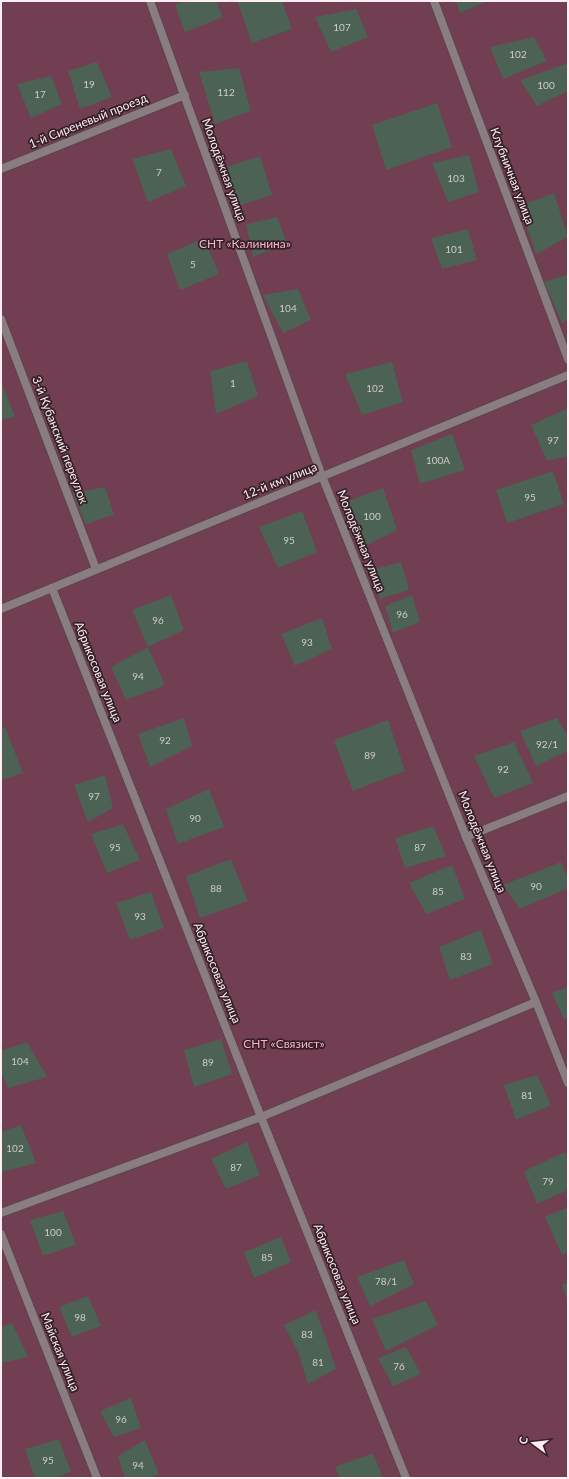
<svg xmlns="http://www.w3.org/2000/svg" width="569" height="1479" viewBox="0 0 569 1479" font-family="Lato,sans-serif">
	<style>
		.green { fill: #723e52 }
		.building { fill: #4b6254 }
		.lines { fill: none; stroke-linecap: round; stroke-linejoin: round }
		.minor-casing { stroke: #5b454c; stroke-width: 10 }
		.minor { stroke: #8a7d81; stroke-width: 8 }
		.labels { text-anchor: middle; stroke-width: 3.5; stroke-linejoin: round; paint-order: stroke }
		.number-label { font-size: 10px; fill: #d1cbcb }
		.street-label { font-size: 12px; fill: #feeef3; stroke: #351f27 }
		.park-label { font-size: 12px; fill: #f9b5cd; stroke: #351f27 }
	</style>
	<rect width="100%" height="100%" fill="#402931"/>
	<rect class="green" x="1" y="1" width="567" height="1477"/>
	<g class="building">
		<polygon points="185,1 216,1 223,17 185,32 175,5"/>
		<polygon points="237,1 282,1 292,29 252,43"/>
		<polygon points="456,1 488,1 460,13"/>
		<polygon points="356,9 368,37 331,52 315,17"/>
		<polygon points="534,37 547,61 503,79 490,47"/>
		<polygon points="97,62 112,97 80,109 68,71"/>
		<polygon points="568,63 568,91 537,106 520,80"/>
		<polygon points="239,68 251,111 215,124 199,72"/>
		<polygon points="51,76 62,104 31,118 17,84"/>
		<polygon points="437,103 452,147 386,170 372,125"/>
		<polygon points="171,149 186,186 148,202 132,159"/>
		<polygon points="469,155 479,192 448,202 432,163"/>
		<polygon points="260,156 272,195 238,206 225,167"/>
		<polygon points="554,193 568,237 536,254 520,206"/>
		<polygon points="277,217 287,243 253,257 246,224"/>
		<polygon points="468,229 477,260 442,269 431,238"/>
		<polygon points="204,238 219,274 180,290 167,254"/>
		<polygon points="568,274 568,320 562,323 544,282"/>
		<polygon points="298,289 311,320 283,333 263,295"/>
		<polygon points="247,361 258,396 216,414 210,371"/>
		<polygon points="392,362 403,402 362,415 345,374"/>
		<polygon points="1,382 15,417 1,420"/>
		<polygon points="568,408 568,456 547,461 531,425"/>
		<polygon points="452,434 465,470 420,484 411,450"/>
		<polygon points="553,471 564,504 507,523 496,490"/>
		<polygon points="105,487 114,515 94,521 86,525 73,493"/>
		<polygon points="383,488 397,530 365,546 346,502"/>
		<polygon points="302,511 317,552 278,568 259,527"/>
		<polygon points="401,562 409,590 380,599 371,570"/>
		<polygon points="171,595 184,630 148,647 165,685 126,700 111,667 148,647 132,610"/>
		<polygon points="412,595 420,622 393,633 385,606"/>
		<polygon points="322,618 332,649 295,666 281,634"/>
		<polygon points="184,718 192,746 150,767 138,734"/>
		<polygon points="557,718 568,736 568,751 536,766 520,731"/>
		<polygon points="388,720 405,771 353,791 334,740"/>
		<polygon points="5,727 23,773 1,780 1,729"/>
		<polygon points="514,742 533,783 494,798 474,756"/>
		<polygon points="105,775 113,808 88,822 74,785"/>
		<polygon points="209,789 224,827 178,844 166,809"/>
		<polygon points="123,824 140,860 107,873 91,834"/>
		<polygon points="433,826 446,856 405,868 395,838"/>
		<polygon points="231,859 248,901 200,918 186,876"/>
		<polygon points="561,862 568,878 568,888 520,909 503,885"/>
		<polygon points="452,865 465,899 426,914 409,883"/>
		<polygon points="151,892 164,928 130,940 116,903"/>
		<polygon points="481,930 493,964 450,980 439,947"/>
		<polygon points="568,987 568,1018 564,1019 552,993"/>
		<polygon points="221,1039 232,1074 194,1087 184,1050"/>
		<polygon points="27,1042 47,1077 8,1088 1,1072 1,1051"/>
		<polygon points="537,1075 551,1105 516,1120 504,1085"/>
		<polygon points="21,1125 36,1163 2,1172 1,1132"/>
		<polygon points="247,1142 260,1175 226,1189 211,1159"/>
		<polygon points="565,1152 568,1159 568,1190 537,1204 524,1171"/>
		<polygon points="568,1207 568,1253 562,1255 545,1217"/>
		<polygon points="63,1211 76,1245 43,1256 30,1220"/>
		<polygon points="281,1237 291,1262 254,1278 244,1252"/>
		<polygon points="404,1260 414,1284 370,1306 357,1277"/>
		<polygon points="568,1282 568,1303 562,1285"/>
		<polygon points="88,1296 101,1326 72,1337 59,1307"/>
		<polygon points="426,1301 438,1325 386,1351 372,1319"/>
		<polygon points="316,1310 336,1369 308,1384 299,1355 284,1325"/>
		<polygon points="12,1323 28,1357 1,1363 1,1327"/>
		<polygon points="406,1347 421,1374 393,1386 378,1358"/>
		<polygon points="131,1398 141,1428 114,1437 100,1411"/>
		<polygon points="59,1439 71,1472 55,1478 35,1478 25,1449"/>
		<polygon points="145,1440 159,1474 149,1478 125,1478 118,1456"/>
		<polygon points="373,1453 383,1478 340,1478 335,1467"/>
	</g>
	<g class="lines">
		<defs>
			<g id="minor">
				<polyline points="150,1 322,476 466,837 536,1002 568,1083"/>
				<polyline points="434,1 568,359"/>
				<polyline points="1,169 185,95"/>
				<polyline points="1,319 96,569"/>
				<polyline points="52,588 261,1117 406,1478"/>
				<polyline points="1,609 568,375"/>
				<polyline points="466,837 568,796"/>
				<polyline points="1,1213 261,1117 536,1002"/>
				<polyline points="1,1234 97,1478"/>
			</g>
		</defs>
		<use href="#minor" class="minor-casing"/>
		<use href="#minor" class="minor"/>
	</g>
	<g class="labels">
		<g class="number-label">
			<text x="342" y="31">107</text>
			<text x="518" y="58">102</text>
			<text x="89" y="88">19</text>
			<text x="546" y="89">100</text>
			<text x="226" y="96">112</text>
			<text x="40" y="98">17</text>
			<text x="159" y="176">7</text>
			<text x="456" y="182">103</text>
			<text x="454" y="253">101</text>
			<text x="193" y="268">5</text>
			<text x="288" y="312">104</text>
			<text x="233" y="387">1</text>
			<text x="375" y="392">102</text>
			<text x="553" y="444">97</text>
			<text x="438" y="464">100А</text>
			<text x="530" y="501">95</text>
			<text x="372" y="520">100</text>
			<text x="289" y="544">95</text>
			<text x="402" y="618">96</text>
			<text x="158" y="624">96</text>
			<text x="307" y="646">93</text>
			<text x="138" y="680">94</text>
			<text x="165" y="744">92</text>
			<text x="547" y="748">92/1</text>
			<text x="370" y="759">89</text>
			<text x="503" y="773">92</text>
			<text x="94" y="800">97</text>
			<text x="195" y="822">90</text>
			<text x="115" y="851">95</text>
			<text x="420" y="851">87</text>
			<text x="536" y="890">90</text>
			<text x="216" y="892">88</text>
			<text x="438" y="895">85</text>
			<text x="140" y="920">93</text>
			<text x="466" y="960">83</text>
			<text x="20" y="1065">104</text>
			<text x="208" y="1066">89</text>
			<text x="527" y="1099">81</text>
			<text x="15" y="1152">102</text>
			<text x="236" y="1171">87</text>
			<text x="548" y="1185">79</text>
			<text x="53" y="1236">100</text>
			<text x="267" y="1261">85</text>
			<text x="386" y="1285">78/1</text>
			<text x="80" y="1321">98</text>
			<text x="307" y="1338">83</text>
			<text x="318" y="1366">81</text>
			<text x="399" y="1370">76</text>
			<text x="121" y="1423">96</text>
			<text x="48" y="1464">95</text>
			<text x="138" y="1469">94</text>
		</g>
		<g class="street-label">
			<text transform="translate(88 121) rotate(-22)" y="4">1-й Сиреневый проезд</text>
			<text transform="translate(224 170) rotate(70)" y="4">Молодёжная улица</text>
			<text transform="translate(512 176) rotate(69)" y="4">Клубничная улица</text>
			<text transform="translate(60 440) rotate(69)" y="4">3-й Кубанский переулок</text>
			<text transform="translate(280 481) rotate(-22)" y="4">12-й км улица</text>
			<text transform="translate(361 541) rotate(68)" y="4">Молодёжная улица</text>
			<text transform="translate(98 672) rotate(68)" y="4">Абрикосовая улица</text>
			<text transform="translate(482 842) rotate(68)" y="4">Молодёжная улица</text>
			<text transform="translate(217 973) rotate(68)" y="4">Абрикосовая улица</text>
			<text transform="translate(337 1274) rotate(68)" y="4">Абрикосовая улица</text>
			<text transform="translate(60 1352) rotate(68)" y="4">Майская улица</text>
		</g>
		<g class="park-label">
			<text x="245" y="248">СНТ «Калинина»</text>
			<text x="284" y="1048">СНТ «Связист»</text>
		</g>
	</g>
	<rect width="569" height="1479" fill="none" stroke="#feeef3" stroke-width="4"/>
	<g transform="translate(533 1443) rotate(285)" stroke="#351f27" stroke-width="3" paint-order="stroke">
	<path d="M0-3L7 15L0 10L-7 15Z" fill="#feeef3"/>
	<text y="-6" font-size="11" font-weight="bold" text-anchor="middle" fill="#feeef3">С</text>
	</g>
</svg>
